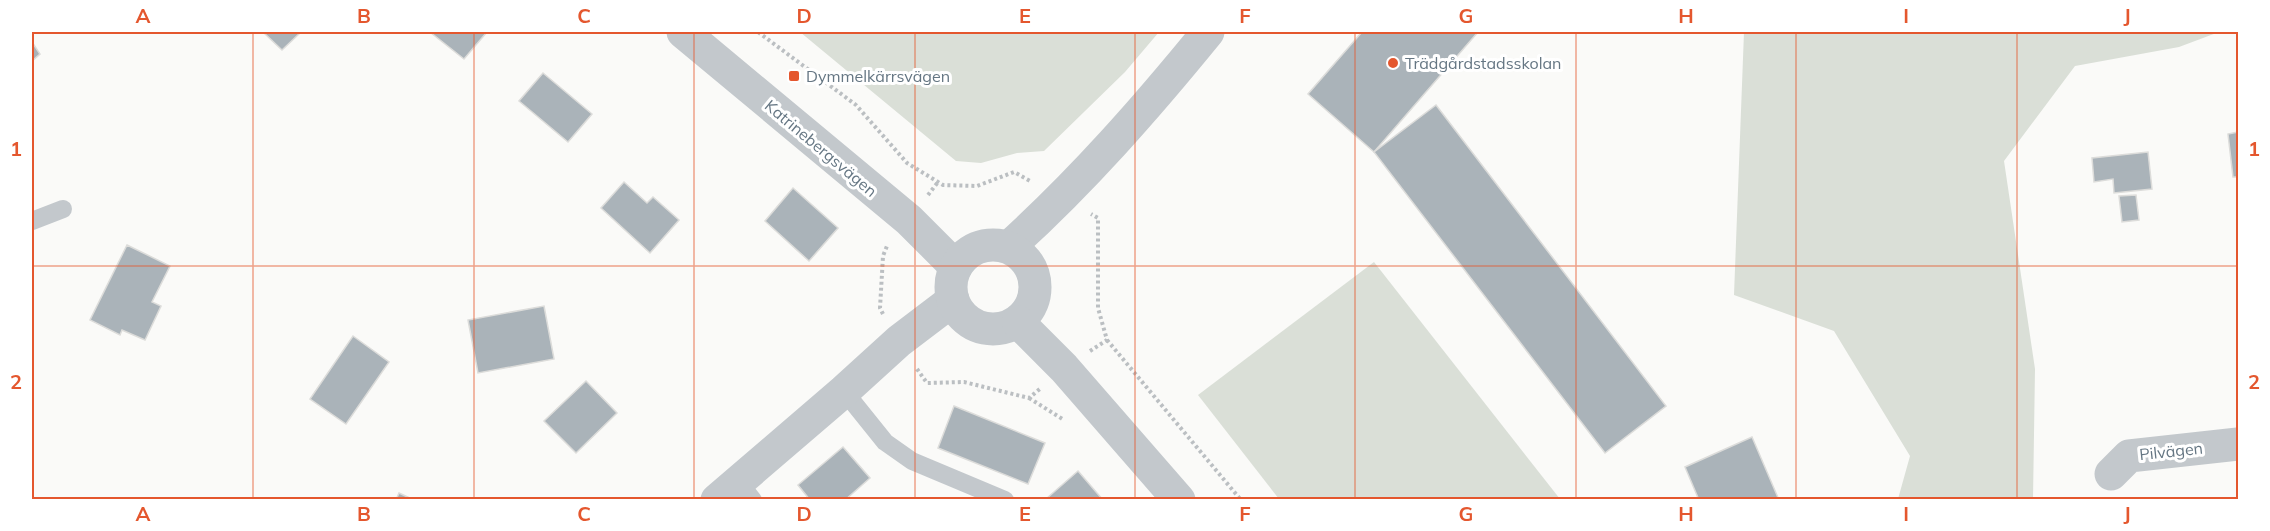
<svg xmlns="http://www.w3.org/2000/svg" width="2270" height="531" viewBox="0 0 2270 531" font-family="Mulish,sans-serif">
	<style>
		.green { fill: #dadfd7 }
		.building { fill: #aab3b9; stroke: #dcdcda; stroke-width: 1.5 }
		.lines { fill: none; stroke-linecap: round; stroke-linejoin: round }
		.path { stroke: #bbbfc2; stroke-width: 4; stroke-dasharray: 3 3; stroke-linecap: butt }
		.service { stroke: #c3c8cc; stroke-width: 18 }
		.minor { stroke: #c3c8cc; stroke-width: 33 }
		.tertiary { stroke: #c3c8cc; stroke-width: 33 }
		.grid { fill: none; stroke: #e4572e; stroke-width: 1.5; stroke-opacity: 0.55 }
		.poi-dot { fill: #e4572e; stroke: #fff; stroke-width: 2 }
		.labels { text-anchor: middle; stroke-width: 6; stroke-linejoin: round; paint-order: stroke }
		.poi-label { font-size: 16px; fill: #657683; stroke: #fff; text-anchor: start }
		.street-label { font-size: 16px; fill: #657683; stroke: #fff }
		.neatline { fill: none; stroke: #e4572e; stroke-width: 2 }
		.grid-label { font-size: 20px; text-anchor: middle; font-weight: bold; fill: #e4572e }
	</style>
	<rect width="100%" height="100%" fill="#fafaf8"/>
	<g class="green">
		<polygon points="800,32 1159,32 1125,72 1044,151 1017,153 981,163 956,161"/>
		<polygon points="1744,32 2219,32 2179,47 2075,66 2004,161 2035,369 2033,499 1898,499 1910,456 1834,331 1734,295"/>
		<polygon points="1374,262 1560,499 1279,499 1198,395"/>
	</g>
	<g class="building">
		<polygon points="263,32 301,32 282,50"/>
		<polygon points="430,32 487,32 464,59"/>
		<polygon points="1362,32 1478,32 1374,152 1308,94"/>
		<polygon points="32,42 40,54 32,61"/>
		<polygon points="543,73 592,114 568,142 519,101"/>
		<polygon points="1436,105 1666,406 1605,453 1374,152"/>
		<polygon points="2238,132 2238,177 2233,177 2228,134"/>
		<polygon points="2148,152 2152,189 2114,193 2113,179 2094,182 2092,158"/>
		<polygon points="624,182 647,203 653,197 679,220 650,253 601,208"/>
		<polygon points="793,188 838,228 809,261 765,221"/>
		<polygon points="2136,195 2139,220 2122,222 2119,196"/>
		<polygon points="127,245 170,266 152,302 161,306 145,340 122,330 120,335 90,320"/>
		<polygon points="544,306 554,359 478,373 468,320"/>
		<polygon points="353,336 389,362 346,424 310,399"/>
		<polygon points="586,381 617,413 576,453 544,421"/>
		<polygon points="954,406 1045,443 1028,484 938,448"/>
		<polygon points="1752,437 1779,500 1699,500 1685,467"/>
		<polygon points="843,447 870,478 845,500 810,500 798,485"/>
		<polygon points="1078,471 1103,500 1047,500 1046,499"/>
		<polygon points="399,493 414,500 396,500"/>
	</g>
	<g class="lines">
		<g class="path">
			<polyline points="758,32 856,105 907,163 943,185 977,186 1014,172 1032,182"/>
			<polyline points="928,195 938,182"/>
			<polyline points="883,314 880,308 883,256 887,246"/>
			<polyline points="1107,340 1241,500"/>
			<polyline points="1090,351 1107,340 1098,308 1098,218 1091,214"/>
			<polyline points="917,369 927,383 964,382 1029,398 1041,388"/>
			<polyline points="1029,398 1064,420"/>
		</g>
		<g class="service">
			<polyline points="32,221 63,209"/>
			<polyline points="844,391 885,442 912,461 1005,500"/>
			<polyline points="738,481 753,500"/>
		</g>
		<g class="minor">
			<path d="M1009 247C1082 181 1146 108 1208 32"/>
			<polyline points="2111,474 2129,456 2238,444"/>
			<polyline points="717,500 844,391 899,341 953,300"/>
		</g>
		<g class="tertiary">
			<polyline points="683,32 909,220 956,267"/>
			<circle cx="993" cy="287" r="42"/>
			<polyline points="1018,322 1064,368 1179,500"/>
		</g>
	</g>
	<path class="grid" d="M253 32V500M474 32V500M694 32V500M915 32V500M1135 32V500M1355 32V500M1576 32V500M1796 32V500M2017 32V500M32 266H2238"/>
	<g class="poi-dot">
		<circle cx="1393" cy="63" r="6"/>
		<rect x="788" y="70" width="12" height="12" rx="3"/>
	</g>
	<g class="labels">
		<g class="poi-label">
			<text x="1405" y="69">Trädgårdstadsskolan</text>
			<text x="806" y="82">Dymmelkärrsvägen</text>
		</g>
		<g class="street-label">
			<text transform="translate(821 148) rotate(40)" y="6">Katrinebergsvägen</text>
			<text transform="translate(2171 451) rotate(-6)" y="6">Pilvägen</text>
		</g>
	</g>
	<rect width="2270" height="531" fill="none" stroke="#ffffff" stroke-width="66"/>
	<rect x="33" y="33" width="2204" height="465" class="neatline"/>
	<g class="grid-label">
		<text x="143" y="23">A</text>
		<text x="364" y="23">B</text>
		<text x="584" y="23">C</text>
		<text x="804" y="23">D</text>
		<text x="1025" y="23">E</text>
		<text x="1245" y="23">F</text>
		<text x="1466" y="23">G</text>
		<text x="1686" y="23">H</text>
		<text x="1906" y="23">I</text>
		<text x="2127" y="23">J</text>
		<text x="16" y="156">1</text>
		<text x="2254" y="156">1</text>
		<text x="16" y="389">2</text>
		<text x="2254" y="389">2</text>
		<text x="143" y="521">A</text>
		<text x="364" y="521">B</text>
		<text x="584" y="521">C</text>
		<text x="804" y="521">D</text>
		<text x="1025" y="521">E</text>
		<text x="1245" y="521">F</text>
		<text x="1466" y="521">G</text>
		<text x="1686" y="521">H</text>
		<text x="1906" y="521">I</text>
		<text x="2127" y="521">J</text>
	</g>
</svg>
